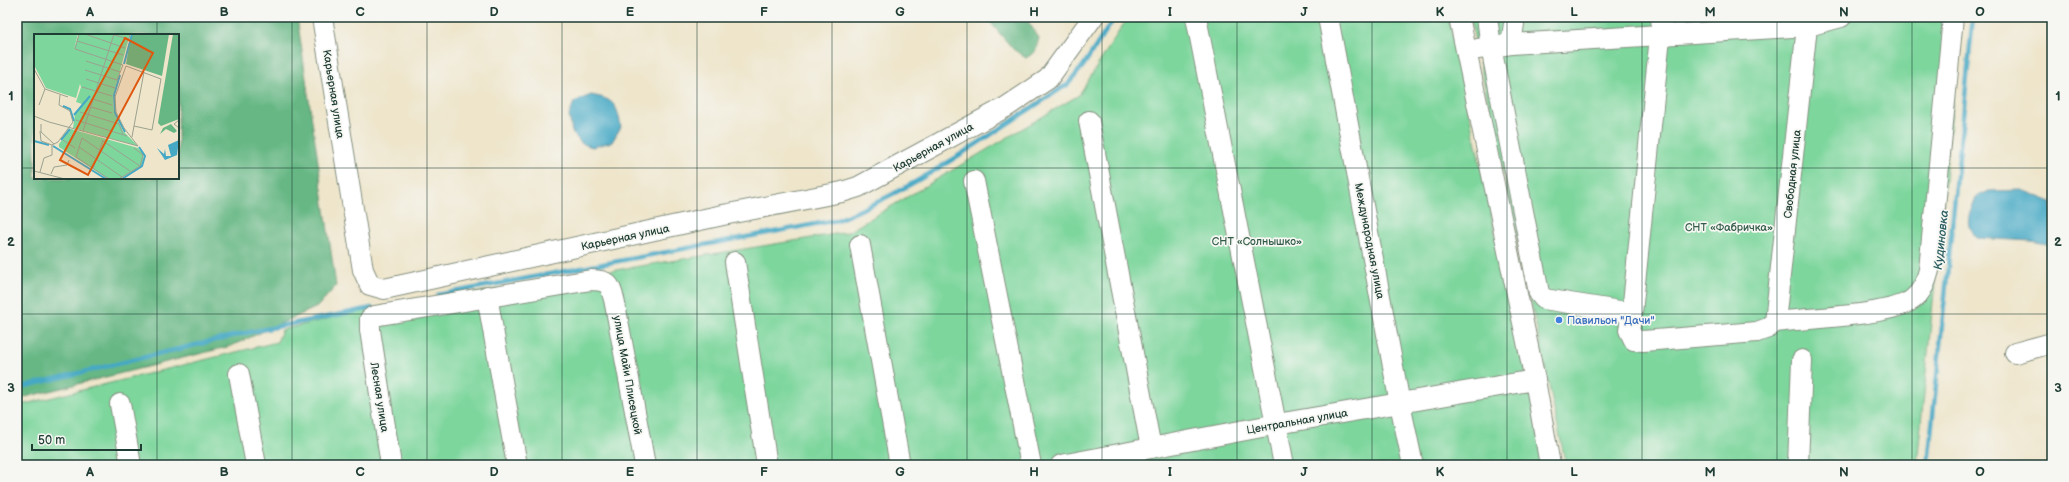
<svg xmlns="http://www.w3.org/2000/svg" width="2069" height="482" viewBox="0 0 2069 482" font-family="'Balsamiq Sans',sans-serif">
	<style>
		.green { fill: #7dd69c; stroke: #4e8a68 }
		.forest { fill: #66b784; stroke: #427a5c; fill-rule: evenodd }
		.water { fill: #45a8c5; stroke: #32727c }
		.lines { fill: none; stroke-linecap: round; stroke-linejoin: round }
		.stream { stroke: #45a8c5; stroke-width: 4.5 }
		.minor-casing { stroke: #869180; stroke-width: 22 }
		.minor { stroke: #fff; stroke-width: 20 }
		.grid { fill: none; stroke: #1f3d34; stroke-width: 1; stroke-opacity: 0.55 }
		.shop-dot { fill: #3f7fe0; stroke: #f6f6f2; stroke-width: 1.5 }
		.labels { text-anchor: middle; stroke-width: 3.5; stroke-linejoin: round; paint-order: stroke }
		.street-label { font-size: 11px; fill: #1f3d34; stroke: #f6f6f2 }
		.park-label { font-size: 11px; fill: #325c49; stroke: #f6f6f2 }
		.shop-label { font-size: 11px; fill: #366cbe; stroke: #f6f6f2; text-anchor: start }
		.water-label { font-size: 12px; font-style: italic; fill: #2a5d60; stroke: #f6f6f2 }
		.inset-river { fill: none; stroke: #45a8c5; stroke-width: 2 }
		.inset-road { fill: none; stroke: #9ba28f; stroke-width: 1 }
		.view { fill: #de580e; fill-opacity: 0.15; stroke: #de580e; stroke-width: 2 }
		.inset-edge { fill: none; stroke: #1f3d34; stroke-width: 2 }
		.neatline { fill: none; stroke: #1f3d34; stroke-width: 1.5 }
		.grid-label { font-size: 13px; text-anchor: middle; font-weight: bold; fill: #1f3d34 }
	</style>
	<rect width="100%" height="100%" fill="#f6f6f2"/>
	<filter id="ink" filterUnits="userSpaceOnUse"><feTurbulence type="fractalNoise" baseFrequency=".025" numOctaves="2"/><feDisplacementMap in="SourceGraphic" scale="8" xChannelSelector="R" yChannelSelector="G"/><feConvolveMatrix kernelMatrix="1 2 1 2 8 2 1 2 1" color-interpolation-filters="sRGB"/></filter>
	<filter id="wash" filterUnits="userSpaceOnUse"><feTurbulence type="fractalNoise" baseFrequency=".012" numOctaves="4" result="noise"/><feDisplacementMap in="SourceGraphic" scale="16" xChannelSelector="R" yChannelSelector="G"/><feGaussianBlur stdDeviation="0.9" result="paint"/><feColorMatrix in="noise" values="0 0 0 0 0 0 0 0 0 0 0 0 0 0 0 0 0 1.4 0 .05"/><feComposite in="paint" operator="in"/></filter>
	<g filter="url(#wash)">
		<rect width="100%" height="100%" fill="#eee5cb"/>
		<g class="green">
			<polygon points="1128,17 1448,17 1526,373 1544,465 17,465 17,406 277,342 282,330 347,314 848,232 1079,95"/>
			<polygon points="1470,17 1961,17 1917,465 1566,465"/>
		</g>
		<g class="forest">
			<path d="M17 17H297L336 286 317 307 231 346 17 399ZM35 35H178V178H35Z"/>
			<polygon points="986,17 1025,17 1039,38 1035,52 1026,58 1013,49"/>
		</g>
		<g class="water">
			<path d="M591 95C614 99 617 104 621 127L612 142 592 147 581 143 572 132 569 115 574 102Z"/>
			<path d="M2022 190 2052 202V245L2031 241 1977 238C1962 224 1970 214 1976 197L1989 191Z"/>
		</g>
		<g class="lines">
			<g class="stream">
				<path d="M438 295 837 220C920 187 993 132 1068 84L1083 66 1115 17"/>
				<polyline points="17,388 245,333 372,308"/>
				<polyline points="1928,465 1973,17"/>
			</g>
		</g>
	</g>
	<g filter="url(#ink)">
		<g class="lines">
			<defs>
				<g id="minor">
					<polyline points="322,17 363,270 370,285 384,289 723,215 842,192 858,187 1006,107 1048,79 1093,17"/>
					<polyline points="1196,17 1284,465"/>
					<polyline points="1328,17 1400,404 1413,465"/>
					<polyline points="1459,17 1535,380 1550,465"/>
					<polyline points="1487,17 1491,47 1539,293 1544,299 1632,313"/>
					<path d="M1662 17 1632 313 1629 330 1634 340 1643 341 1757 332 1768 328 1775 322C1805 318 1892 316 1913 299 1923 291 1926 281 1929 270L1953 17"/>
					<polyline points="1511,44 1515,17"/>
					<polyline points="1478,49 1511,44 1808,26 1841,17"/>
					<polyline points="1089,121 1151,448"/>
					<polyline points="974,181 1031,465"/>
					<polyline points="860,245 900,465"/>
					<polyline points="735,262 767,465"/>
					<polyline points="487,296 517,465"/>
					<polyline points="1775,322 1808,17"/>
					<polyline points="2015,353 2052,343"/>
					<polyline points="239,374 256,465"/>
					<polyline points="120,404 131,465"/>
					<path d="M391 465 370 330V319L374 316 591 280C609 281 609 283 614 299L645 465"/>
					<polyline points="1061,465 1277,424 1535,380"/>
					<polyline points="1798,465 1802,360"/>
				</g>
			</defs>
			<use href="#minor" class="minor-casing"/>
			<use href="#minor" class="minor"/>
		</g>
	</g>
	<path class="grid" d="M157 17V35M292 17V465M427 17V465M562 17V465M697 17V465M832 17V465M967 17V465M1102 17V465M1237 17V465M1372 17V465M1507 17V465M1642 17V465M1777 17V465M1912 17V465M17 168H35M178 168H2052M157 178V465M17 314H2052"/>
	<circle class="shop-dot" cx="1559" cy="320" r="4"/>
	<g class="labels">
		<g class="street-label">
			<text transform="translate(334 94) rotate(81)" y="4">Карьерная улица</text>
			<text transform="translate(933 147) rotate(-29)" y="4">Карьерная улица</text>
			<text transform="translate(1792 174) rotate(-84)" y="4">Свободная улица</text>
			<text transform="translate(625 237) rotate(-12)" y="4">Карьерная улица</text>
			<text transform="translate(1370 241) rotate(79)" y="4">Международная улица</text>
			<text transform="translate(628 375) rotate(80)" y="4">улица Майи Плисецкой</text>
			<text transform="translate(380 397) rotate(81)" y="4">Лесная улица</text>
			<text transform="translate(1297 421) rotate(-10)" y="4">Центральная улица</text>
		</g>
		<g class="park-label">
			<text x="1729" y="231">СНТ «Фабричка»</text>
			<text x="1257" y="245">СНТ «Солнышко»</text>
		</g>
		<g class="shop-label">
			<text x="1567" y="324">Павильон "Дачи"</text>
		</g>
		<g class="water-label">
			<text transform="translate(1941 240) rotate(-84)" y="4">Кудиновка</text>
		</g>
	</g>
	<g transform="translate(34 34)">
		<rect width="145" height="145" fill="#eee5cb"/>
		<path d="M0 0H44L40 15 45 0H96L79 62 80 79 89 97 104 112 39 94 41 81 48 70 42 68 47 53 46 50 42 64 12 54 0 31ZM37 95 104 114 110 120 108 132 85 145H74L25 113V110Z" fill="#7dd69c"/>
		<path d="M97 0H135L128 42 92 30ZM139 0H145V85L127 92 124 89 126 76ZM137 90 143 97 140 99 132 95 126 100 129 94Z" fill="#66b784"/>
		<path d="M145 106 143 121 131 126 123 114 130 120 131 115 132 122H137L134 111Z" fill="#45a8c5"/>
		<path class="inset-river" d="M90 30 98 0M86 41 80 61 81 79 91 98M29 72 36 75 40 87M40 81 56 62M27 106 36 95M0 107 15 111M19 112 72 145M88 145 108 132 111 122 105 113"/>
		<path class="inset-road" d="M45 0 41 15 89 31 83 46 51 36M51 0 91 14M77 0 95 5 96 0M43 7 89 21M52 27 86 38M0 35 11 55 34 63M52 45 81 54M48 53 78 62M59 65 78 71M5 71 11 55M57 73 78 79M46 78 85 90 89 100M0 82 15 88 104 112 90 94 82 78 81 63 92 32 127 45 118 96 100 92 98 103M42 86 93 102M145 86 140 90 145 94M7 90V98L20 110M100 92 110 38M6 97 7 107 18 111M49 97 80 0M29 106 41 114M69 107 106 132 85 145M35 110 43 96M45 113 88 143M100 114 109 121 106 132M59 135 69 106M0 137 31 145M6 138 10 124 18 121V111L24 108 39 88 36 77 25 71 26 61M17 140 20 133 33 131 35 126M75 145 42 123 48 104 96 137"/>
		<path class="view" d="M91 4 119 19 54 141 26 126Z"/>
		<rect width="145" height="145" class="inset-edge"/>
	</g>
	<rect width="2069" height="482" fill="none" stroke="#f6f6f2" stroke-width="44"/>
	<path d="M32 444v6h109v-6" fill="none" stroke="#1f3d34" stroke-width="2"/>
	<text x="38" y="444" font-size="12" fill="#1f3d34" stroke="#f6f6f2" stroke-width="3" paint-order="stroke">50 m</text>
	<rect x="22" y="22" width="2025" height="438" class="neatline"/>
	<g class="grid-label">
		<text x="90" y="16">A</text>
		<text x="224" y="16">B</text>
		<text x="360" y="16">C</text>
		<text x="494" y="16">D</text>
		<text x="630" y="16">E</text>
		<text x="764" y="16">F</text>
		<text x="900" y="16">G</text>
		<text x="1034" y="16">H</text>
		<text x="1170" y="16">I</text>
		<text x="1304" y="16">J</text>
		<text x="1440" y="16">K</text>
		<text x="1574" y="16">L</text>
		<text x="1710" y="16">M</text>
		<text x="1844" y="16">N</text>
		<text x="1980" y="16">O</text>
		<text x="11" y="100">1</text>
		<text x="2058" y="100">1</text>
		<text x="11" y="246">2</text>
		<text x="2058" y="246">2</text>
		<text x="11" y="392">3</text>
		<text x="2058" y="392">3</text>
		<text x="90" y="476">A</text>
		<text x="224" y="476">B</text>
		<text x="360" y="476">C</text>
		<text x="494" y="476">D</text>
		<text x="630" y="476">E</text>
		<text x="764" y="476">F</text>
		<text x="900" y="476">G</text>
		<text x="1034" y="476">H</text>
		<text x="1170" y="476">I</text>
		<text x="1304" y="476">J</text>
		<text x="1440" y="476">K</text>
		<text x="1574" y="476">L</text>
		<text x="1710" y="476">M</text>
		<text x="1844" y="476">N</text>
		<text x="1980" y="476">O</text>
	</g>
</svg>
